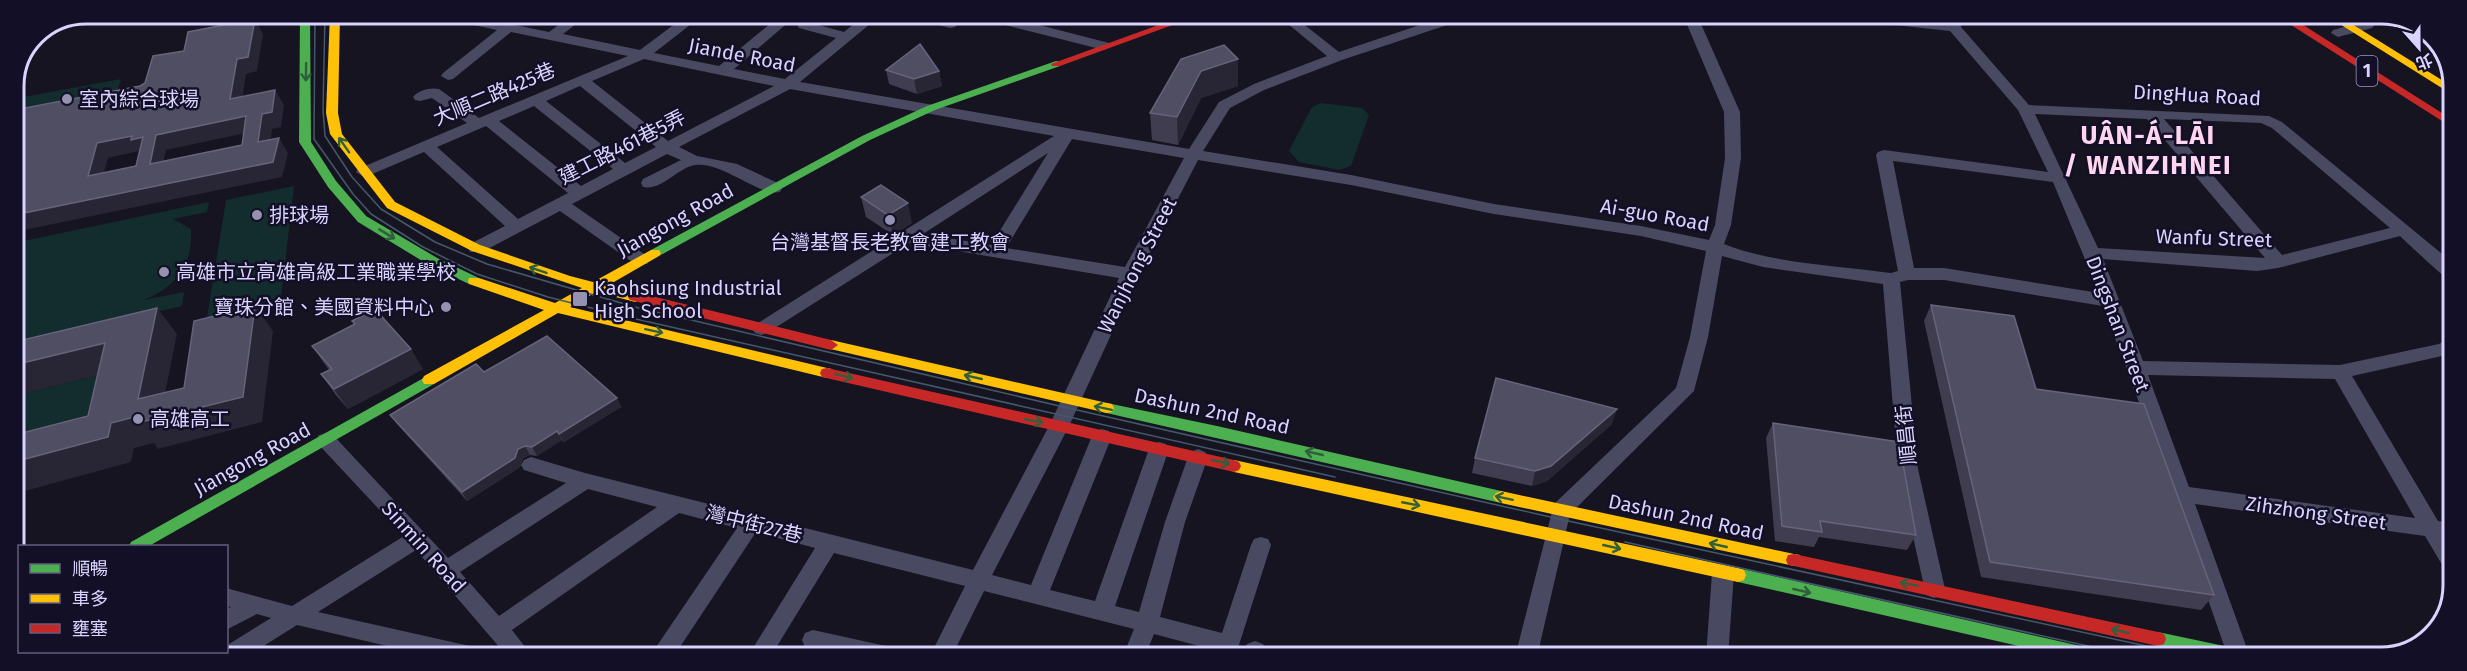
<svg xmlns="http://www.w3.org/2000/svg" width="2467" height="671" viewBox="0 0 2467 671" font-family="'Fira Sans','Noto Sans TC',sans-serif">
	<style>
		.green { fill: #132c2d }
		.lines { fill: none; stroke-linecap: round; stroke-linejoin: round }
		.street { fill: #4a4962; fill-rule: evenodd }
		.fast { fill: #4caf50; fill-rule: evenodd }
		.slow { fill: #ffc107; fill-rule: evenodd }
		.jam { fill: #c62828; fill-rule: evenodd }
		.tram { stroke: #43596b; stroke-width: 1.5 }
		.wall { fill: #403d50 }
		.shaded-wall { fill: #282635 }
		.building { fill: #504e63; stroke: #66637b; stroke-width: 1.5; fill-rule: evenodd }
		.oneway { stroke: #305f3b }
		.poi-dot { fill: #9591b1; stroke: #130f26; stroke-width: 2 }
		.labels { text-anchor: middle; stroke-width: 5; stroke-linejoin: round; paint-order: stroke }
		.shield { fill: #130f26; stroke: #9e99be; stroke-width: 1.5 }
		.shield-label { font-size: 18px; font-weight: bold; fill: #d9d4ff }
		.street-label { font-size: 20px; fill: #d9d4ff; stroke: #130f26 }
		.poi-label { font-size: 20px; fill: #d9d4ff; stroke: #130f26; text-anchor: start }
		.district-label { font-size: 26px; font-weight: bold; letter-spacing: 1.5px; fill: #ffd6f0; stroke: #130f26 }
		.rim { fill: none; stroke: #d9d4ff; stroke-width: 3 }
	</style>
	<rect width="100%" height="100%" fill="#161421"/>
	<g class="green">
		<polygon points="121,79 115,99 14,110 18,98"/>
		<polygon points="1321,103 1362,108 1369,115 1351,166 1339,170 1299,162 1289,151 1312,107"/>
		<polygon points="294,186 280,306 206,324 226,200"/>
		<path d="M209 202 207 212 173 219 191 229C193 265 177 286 144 300L184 292 182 306 14 345V243Z"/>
		<polygon points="126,368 111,441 14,467 14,396"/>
	</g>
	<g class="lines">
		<g class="street">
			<path d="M434 14H461L549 32 573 14H589L563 34 640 50 688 14H704L654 53 719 66 782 14H798L734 69 785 79 836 38 799 28 797 25 799 22 804 21 844 32 866 14H882L800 82 1189 149 1219 102 1254 84 1327 56 1277 15H1292L1339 52 1450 15H1470L1468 18 1342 60 1264 90 1230 108 1203 151 1351 175 1494 204 1641 226 1709 240 1715 225 1725 158 1724 112 1683 15H1697L1740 112 1741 158 1731 225 1724 244C1770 263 1841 266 1891 273L1898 271 1876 155 1878 152 1884 150 2048 172 2018 110 1950 31 1895 25 1732 19 1725 15H1854L1948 22 1950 15H1964L1961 27 2029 105 2269 116 2282 122 2447 258 2453 265 2452 282C2447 280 2408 244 2400 236L2278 268 2257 271 2103 259 2143 361 2340 365 2439 344 2452 337 2451 354 2352 376 2438 521 2451 523V539H2448L2451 544V571L2444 568 2425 536 2195 504 2250 657H2228L2143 413 2103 306 1944 280H1908L1900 282 1918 469 1945 589 1942 595 1934 598 1926 595 1898 469 1883 284 1763 267 1722 256 1708 337 1694 391 1570 514 1537 657H1515L1554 504 1676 388 1690 337 1706 251 1641 236 1494 214 1351 185 1198 160 1139 274 1069 426 992 575 1031 585 1092 436 1095 431 1102 429 1109 431 1112 436 1050 590 1095 601 1149 449 1152 444 1159 442 1166 444 1169 449 1115 606 1139 612 1165 522 1188 457 1191 452 1198 449 1205 452 1208 457 1185 522 1160 617 1222 633 1251 545 1254 539 1261 537 1268 539 1271 545 1237 651 1229 654 1154 634 1145 656H1123L1134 629 984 591 952 656H930L965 586 834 553 771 656H748L815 548 756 532 674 656H650L737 528 679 513 512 630 532 656H507L416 550 318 612 470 646 478 649 481 656 426 655 297 625 249 655H220L222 652H226V646L271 618 257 614 226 630V610L231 607 226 606V588L292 606 404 536 319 445 316 440 319 435 326 433 333 435 448 558 566 483 524 470 521 465 524 460 531 457 585 473 973 570 1049 426 1119 278 909 243 767 333 761 335 755 333 752 329 755 325 1054 136 790 89 679 147 697 156 737 164 780 184 782 188 780 192C760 197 722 161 695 165 677 168 662 191 643 187L641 183 643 179 681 160 667 154 572 204 647 256 650 260 647 264H635L560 211 482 252H470L468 248 470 244 505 226 424 152 370 175 364 177 356 172 358 169 467 123 432 98 420 101 415 100 413 97C418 90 431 87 439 89L479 118 628 56 511 32 453 79 448 80 441 76 443 73 497 30 441 18ZM644 59 774 86 668 141 592 81ZM580 86 656 147 625 163 546 101ZM534 106 613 169 581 186 499 121ZM2035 114 2147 119 2265 258 2098 248ZM2164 119 2261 123 2272 128 2390 228 2282 255ZM486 126 568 193 518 219 437 147ZM1072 139 1184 158 1125 267 1006 248ZM1048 153 991 245 923 234ZM1893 161 2053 182 2099 293 1944 268H1914ZM2148 375 2335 379 2415 518 2189 487ZM588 489 657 507 499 616 460 572Z"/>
			<polygon points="906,14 930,14 947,19 952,14 967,14 955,27 950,28 908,17"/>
			<polygon points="972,14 997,14 1109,43 1111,46 1104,50 974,17"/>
			<polygon points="2368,16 2383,16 2372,28 2338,37 2331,33 2333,30 2362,22"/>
			<polygon points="1723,564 1730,567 1734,573 1728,657 1706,657 1712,573 1716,567"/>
			<path d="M813 630 886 646 894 649 897 656C866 656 835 658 805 647L802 640 805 633Z"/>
			<polygon points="1255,641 1263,644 1266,651 1264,656 1242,656 1247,644"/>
			<polygon points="76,652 102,652 101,655 74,655"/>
			<polygon points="162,652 188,652 187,655 160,655"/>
		</g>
		<g class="fast">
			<polygon points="300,14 310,14 311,142 336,181 366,216 439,259 479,278 480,281 479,284 469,284 429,265 358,222 328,187 299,142"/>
			<polygon points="1056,61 1060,62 1060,66 935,110 870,140 659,256 651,256 649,253 651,250 862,136 927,106"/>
			<polygon points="429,375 434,376 436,380 434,384 149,546 129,546 131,542"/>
			<polygon points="1107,403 1217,426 1501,491 1506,493 1509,497 1506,501 1501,503 1102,412 1100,408 1102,404"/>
			<polygon points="1738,568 2098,650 2104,652 2106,657 2067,657 1738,582 1732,580 1730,575 1732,570"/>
			<polygon points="2158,632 2243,650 2249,652 2251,657 2210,657 2158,646 2152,644 2150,639 2152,634"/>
		</g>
		<g class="slow">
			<polygon points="330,14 340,14 338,113 342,134 395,202 480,245 570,276 593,282 651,250 659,250 661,253 659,256 607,286 640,294 642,297 640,300 635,302 596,292 570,307 827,368 832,369 834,373 832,377 827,378 558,313 434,384 424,384 422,380 424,376 544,310 469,284 468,281 469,278 479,278 555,303 582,288 472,251 387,208 330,134 326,113"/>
			<polygon points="2327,16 2339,16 2453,87 2453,95"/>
			<polygon points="831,340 1107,403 1112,404 1114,408 1112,412 1107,413 826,348 824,345"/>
			<polygon points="1234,460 1738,568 1744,570 1746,575 1744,580 1738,582 1234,472 1229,470 1227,466 1229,462"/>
			<polygon points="1501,491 1794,554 1800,555 1802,560 1800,565 1794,566 1501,503 1496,501 1493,497 1496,493"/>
		</g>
		<g class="jam">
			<polygon points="1186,15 1200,15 1060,66 1052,66 1051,64"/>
			<polygon points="2277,16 2289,16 2453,120 2453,128"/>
			<polygon points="635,292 831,340 838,345 831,350 630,300 628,297 630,294"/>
			<polygon points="827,368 1234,460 1239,462 1241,466 1239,470 1234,472 822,377 820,373 822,369"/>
			<polygon points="1794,554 2158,632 2164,634 2166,639 2164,644 2158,646 1794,566 1788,565 1786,560 1788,555"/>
		</g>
		<g class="tram">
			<polyline points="315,14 314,139 353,194 371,214 423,247 477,274 548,297 627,317 1335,477"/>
			<polyline points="325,14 323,110 325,136 352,177 381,209 435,242 487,264 635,307 1068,408 1559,519 2197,657"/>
			<polyline points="1625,542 2137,657"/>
		</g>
	</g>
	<g class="wall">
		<polygon points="1238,59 1238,86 1201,98 1178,145 1152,140 1150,113"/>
		<polygon points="886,70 939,71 942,86 917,94 889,84"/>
		<polygon points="861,197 912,223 893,235 866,217"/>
		<polygon points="1931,305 2036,389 2214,595 2201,610 1981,577 1924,321"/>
		<polygon points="352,321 423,369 348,409 335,394 321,374 329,370 312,346 355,324"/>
		<polygon points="484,372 617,398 621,407 564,442 562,440 537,456 530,455 523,458 520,467 467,501 396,423 390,415"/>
		<polygon points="1773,423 1916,535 1907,550 1819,537 1814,547 1775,541 1766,438"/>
		<polygon points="1612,424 1547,481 1532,486 1472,473 1475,458"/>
	</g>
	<g class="shaded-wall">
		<polygon points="255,19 263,34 257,71 246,74 240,114 230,99 237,59"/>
		<polygon points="1238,59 1238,86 1201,98 1178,145 1177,117 1201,71"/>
		<polygon points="939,71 942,86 917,94 914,79"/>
		<polygon points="275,90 284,105 281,127 272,129 268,157 258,142 262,114"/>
		<polygon points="246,116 255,131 166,150 160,179 139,151 108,158 99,191 88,176 97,143"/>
		<polygon points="279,138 288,153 282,177 14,232 14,215"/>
		<polygon points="908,203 912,223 893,235 888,215"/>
		<polygon points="255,306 273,331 262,422 158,449 154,443 134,448 131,462 21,492 15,485 14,486 14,462 111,423 138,399 157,308 177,334 160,418"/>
		<polygon points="105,343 126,368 14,396 14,365"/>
		<polygon points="411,349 423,369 348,409 334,389"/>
		<polygon points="617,398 621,407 564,442 559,434"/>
		<polygon points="1617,409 1612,424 1547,481 1532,486 1535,471"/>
		<polygon points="557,431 562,440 537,456 532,447"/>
		<polygon points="525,446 530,455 523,458 520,467 467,501 462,492 518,449"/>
	</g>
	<g class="building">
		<path d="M255 19 248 57 237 59 230 99 275 90 272 112 262 114 258 142 279 138 273 162 14 215V110L140 86 145 83 153 56 184 51 188 32ZM246 116 242 145 150 164 156 135ZM132 136 131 140 143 137 136 166 88 176 97 143Z"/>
		<polygon points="920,44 939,71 914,79 886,70"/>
		<polygon points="1224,45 1238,59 1201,71 1177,117 1150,113 1181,59"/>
		<polygon points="881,185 908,203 888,215 861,197"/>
		<polygon points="1931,305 2014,316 2036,389 2144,404 2214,595 1990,562"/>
		<polygon points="255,306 243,397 137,423 138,416 111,423 108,437 14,462 14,435 88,416 105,343 14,365 14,342 157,308 138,399 184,388 194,321"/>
		<polygon points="375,309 411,349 334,389 321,374 332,369 312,346 355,324 352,321"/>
		<polygon points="547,336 617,398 559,434 557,431 532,447 525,446 518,449 515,458 462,492 390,415 476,364 484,372"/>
		<polygon points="1496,378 1617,409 1551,466 1535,471 1475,458"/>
		<polygon points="1773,423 1899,442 1916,535 1820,521 1822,532 1782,526"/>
	</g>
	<defs><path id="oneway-shaft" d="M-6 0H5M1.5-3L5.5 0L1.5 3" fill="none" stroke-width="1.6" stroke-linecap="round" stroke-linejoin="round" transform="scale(1.5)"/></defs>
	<g class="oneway">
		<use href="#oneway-shaft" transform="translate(306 72) rotate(91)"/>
		<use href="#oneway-shaft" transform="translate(344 145) rotate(-125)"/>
		<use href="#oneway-shaft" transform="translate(387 234) rotate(31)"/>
		<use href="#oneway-shaft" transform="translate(538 270) rotate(-161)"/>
		<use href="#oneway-shaft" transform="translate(654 331) rotate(12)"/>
		<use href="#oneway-shaft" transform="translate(844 376) rotate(14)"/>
		<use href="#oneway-shaft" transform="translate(973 377) rotate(-167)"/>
		<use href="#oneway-shaft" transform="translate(1103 408) rotate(-168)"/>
		<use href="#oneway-shaft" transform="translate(1034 421) rotate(11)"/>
		<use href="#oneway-shaft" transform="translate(1314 453) rotate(-167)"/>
		<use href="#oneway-shaft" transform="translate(1221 462) rotate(13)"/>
		<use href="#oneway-shaft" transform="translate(1504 498) rotate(-168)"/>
		<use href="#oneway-shaft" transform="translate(1411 504) rotate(11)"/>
		<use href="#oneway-shaft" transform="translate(1718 545) rotate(-167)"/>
		<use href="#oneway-shaft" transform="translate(1612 547) rotate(13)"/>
		<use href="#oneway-shaft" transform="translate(1909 584) rotate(-168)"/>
		<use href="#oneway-shaft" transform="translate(1802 591) rotate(13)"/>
		<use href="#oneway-shaft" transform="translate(2120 631) rotate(-167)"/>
	</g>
	<g class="poi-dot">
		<circle cx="67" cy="99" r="6"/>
		<circle cx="257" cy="215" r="6"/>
		<circle cx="890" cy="220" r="6"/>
		<circle cx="164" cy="272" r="6"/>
		<rect x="572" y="291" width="16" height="16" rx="3"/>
		<circle cx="446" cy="307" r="6"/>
		<circle cx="138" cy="419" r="6"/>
	</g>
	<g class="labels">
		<rect class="shield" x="2356.5" y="56" width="21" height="30" rx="4.5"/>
		<g class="shield-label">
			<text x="2367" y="77">1</text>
		</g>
		<g class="street-label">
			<text transform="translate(742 55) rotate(11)" y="7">Jiande Road</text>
			<text transform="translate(494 94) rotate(-23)" y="7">大順二路425巷</text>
			<text transform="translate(2197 95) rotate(3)" y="7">DingHua Road</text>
			<text transform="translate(622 147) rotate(-27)" y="7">建工路461巷5弄</text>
			<text transform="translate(1655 215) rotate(10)" y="7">Ai-guo Road</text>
			<text transform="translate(675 220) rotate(-29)" y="7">Jiangong Road</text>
			<text transform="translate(2214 238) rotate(2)" y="7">Wanfu Street</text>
			<text transform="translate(1137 265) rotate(-63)" y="7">Wanjhong Street</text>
			<text transform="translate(2118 324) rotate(69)" y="7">Dingshan Street</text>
			<text transform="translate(1212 411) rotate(12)" y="7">Dashun 2nd Road</text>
			<text transform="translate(1906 435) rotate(-96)" y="7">順昌街</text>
			<text transform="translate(252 459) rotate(-29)" y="7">Jiangong Road</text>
			<text transform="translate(2316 513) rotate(8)" y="7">Zihzhong Street</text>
			<text transform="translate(1686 517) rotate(12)" y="7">Dashun 2nd Road</text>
			<text transform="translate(754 524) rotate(14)" y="7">灣中街27巷</text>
			<text transform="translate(424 547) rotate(48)" y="7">Sinmin Road</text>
		</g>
		<g class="poi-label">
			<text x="79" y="106">室內綜合球場</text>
			<text x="269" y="222">排球場</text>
			<text x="890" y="249" text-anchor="middle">台灣基督長老教會建工教會</text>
			<text x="176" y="279">高雄市立高雄高級工業職業學校</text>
			<text x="594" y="295">Kaohsiung Industrial<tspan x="594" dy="23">High School</tspan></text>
			<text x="434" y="314" text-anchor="end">寶珠分館、美國資料中心</text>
			<text x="150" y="426">高雄高工</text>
		</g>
		<g class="district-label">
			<text x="2148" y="144">UÂN-Á-LĀI<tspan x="2148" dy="30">/ WANZIHNEI</tspan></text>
		</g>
	</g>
	<path d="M0 0H2467V671H0ZM86 24H2381A62 62 0 0 1 2443 86V585A62 62 0 0 1 2381 647H86A62 62 0 0 1 24 585V86A62 62 0 0 1 86 24Z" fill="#130f26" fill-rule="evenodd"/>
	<path class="rim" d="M86 24H2381A62 62 0 0 1 2443 86V585A62 62 0 0 1 2381 647H86A62 62 0 0 1 24 585V86A62 62 0 0 1 86 24Z"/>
	<rect x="18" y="545" width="210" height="108" fill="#130f26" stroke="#625e7d" stroke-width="1.5"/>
	<rect x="30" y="564" width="30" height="9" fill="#4caf50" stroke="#625e7d" stroke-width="1.5"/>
	<text x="72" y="575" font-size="18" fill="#d9d4ff">順暢</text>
	<rect x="30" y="594" width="30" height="9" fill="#ffc107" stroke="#625e7d" stroke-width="1.5"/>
	<text x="72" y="605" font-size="18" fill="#d9d4ff">車多</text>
	<rect x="30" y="624" width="30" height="9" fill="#c62828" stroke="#625e7d" stroke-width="1.5"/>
	<text x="72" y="635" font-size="18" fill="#d9d4ff">壅塞</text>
	<g transform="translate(2419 48) rotate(159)" stroke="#130f26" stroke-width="4.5" paint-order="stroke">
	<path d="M0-4.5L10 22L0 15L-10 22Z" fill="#d9d4ff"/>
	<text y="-9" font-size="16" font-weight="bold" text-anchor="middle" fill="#d9d4ff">北</text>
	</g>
</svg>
